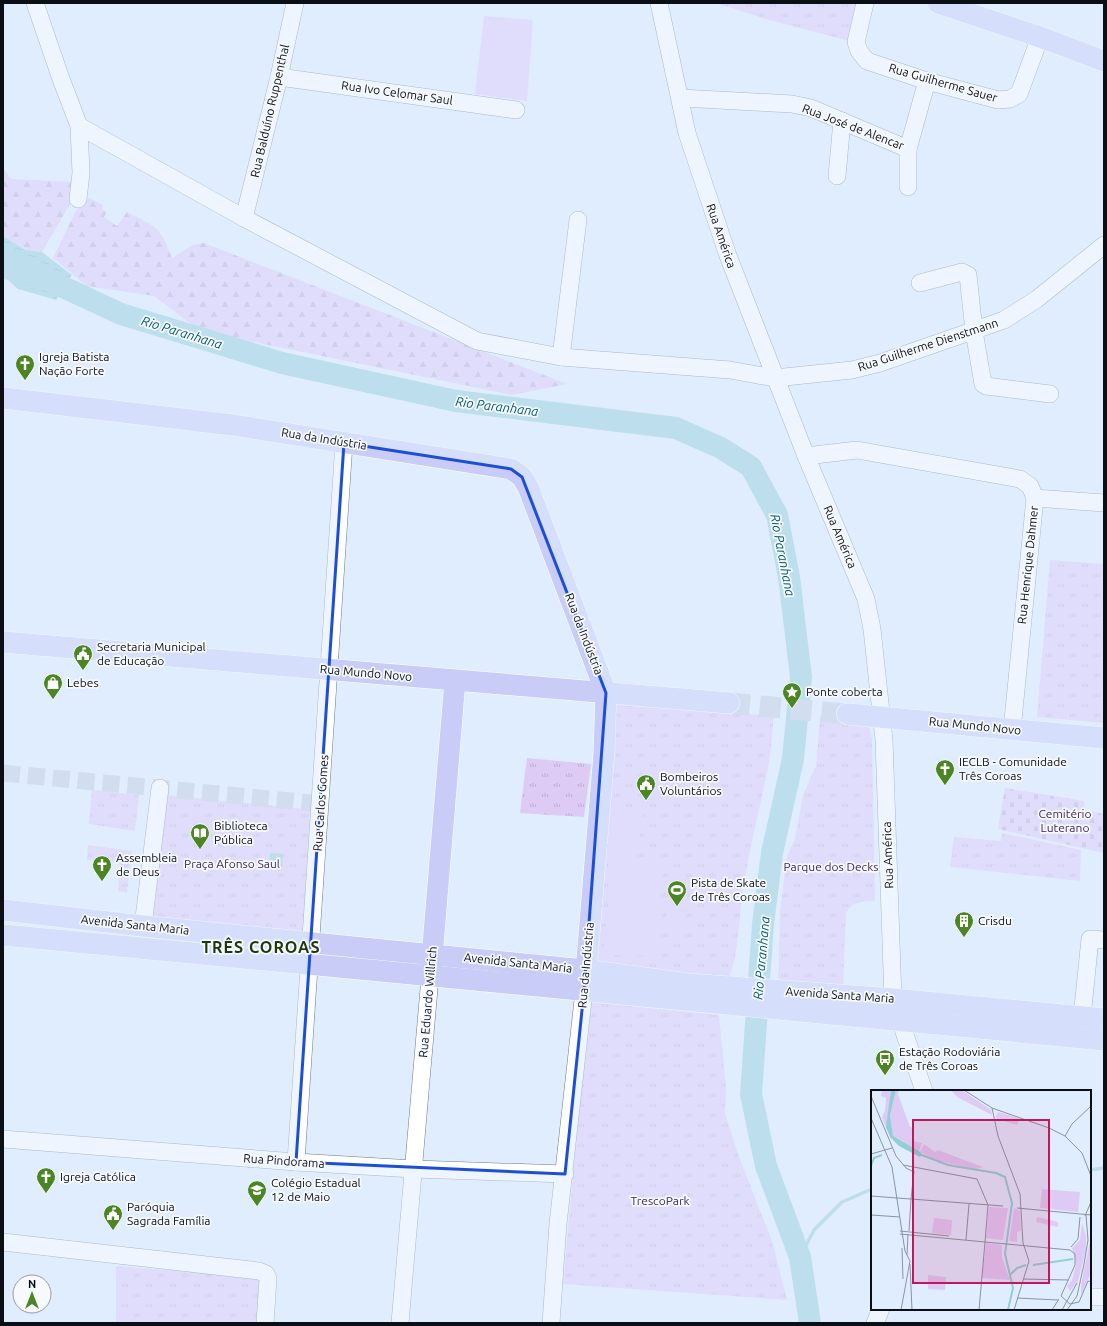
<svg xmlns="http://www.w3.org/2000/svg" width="1107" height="1326" viewBox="0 0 1107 1326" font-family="Ubuntu,sans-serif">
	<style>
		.grass { fill: url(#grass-tufts) }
		.forest { fill: url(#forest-firs) }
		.cemetery { fill: url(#cemetery-stones) }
		.garden { fill: #ddcbf5 }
		.water { fill: url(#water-ripples) }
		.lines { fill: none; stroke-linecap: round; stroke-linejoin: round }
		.stream { stroke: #93ced7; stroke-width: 3.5 }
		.river { stroke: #93ced7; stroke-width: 22 }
		.minor-tunnel { stroke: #c0ccdc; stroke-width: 17; stroke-dasharray: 17 8; stroke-linecap: butt }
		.major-tunnel { stroke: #c0ccdc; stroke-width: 21; stroke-dasharray: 21 10; stroke-linecap: butt }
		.minor-casing { stroke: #6c7b8f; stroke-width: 18 }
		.major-casing { stroke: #fff; stroke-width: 22 }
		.minor { stroke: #fff; stroke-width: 17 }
		.major { stroke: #c8ccf6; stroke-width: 21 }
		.marked { fill: none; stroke: #1d4ed8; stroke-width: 3; stroke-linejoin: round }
		.labels { text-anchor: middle; stroke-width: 3.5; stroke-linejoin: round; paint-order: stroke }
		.street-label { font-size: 12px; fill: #0a0f16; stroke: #f6f9fe }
		.poi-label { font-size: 12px; fill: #0a0f16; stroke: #f6f9fe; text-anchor: start }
		.park-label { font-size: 12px; fill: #40265a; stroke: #f6f9fe }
		.water-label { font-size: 13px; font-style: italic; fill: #015a64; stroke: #f6f9fe }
		.district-label { font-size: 16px; font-weight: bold; letter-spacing: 1px; fill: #1c3808; stroke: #f6f9fe }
		.inset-river { fill: none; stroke: #93ced7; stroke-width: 2 }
		.inset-road { fill: none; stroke: #8a94a2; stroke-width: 1 }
		.view { fill: #c2185b; fill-opacity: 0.15; stroke: #c2185b; stroke-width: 2 }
		.inset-edge { fill: none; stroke: #0a0f16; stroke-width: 2 }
	</style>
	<defs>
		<pattern id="grass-tufts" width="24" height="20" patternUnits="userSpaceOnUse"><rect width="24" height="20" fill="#ddcbf5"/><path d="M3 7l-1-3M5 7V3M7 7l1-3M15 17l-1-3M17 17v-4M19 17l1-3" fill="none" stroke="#bcadd1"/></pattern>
		<pattern id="forest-firs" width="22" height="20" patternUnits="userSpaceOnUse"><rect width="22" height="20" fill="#ddcbf5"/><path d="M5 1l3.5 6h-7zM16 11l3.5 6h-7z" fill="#bcadd1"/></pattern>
		<pattern id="cemetery-stones" width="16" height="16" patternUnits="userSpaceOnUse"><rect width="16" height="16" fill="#ddcbf5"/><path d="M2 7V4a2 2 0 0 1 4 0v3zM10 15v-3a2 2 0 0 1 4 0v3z" fill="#bcadd1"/></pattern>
		<pattern id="water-ripples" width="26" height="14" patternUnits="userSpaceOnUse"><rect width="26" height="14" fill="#93ced7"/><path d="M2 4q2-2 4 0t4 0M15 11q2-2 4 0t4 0" fill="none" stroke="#7db0b8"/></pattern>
	</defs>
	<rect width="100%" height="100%" fill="#e0edff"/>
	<g class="grass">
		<polygon points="716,3 862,3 849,41 766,19"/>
		<polygon points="1050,560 1104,564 1104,723 1037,717"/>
		<path d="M616 705 774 716C772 733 771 751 768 768 760 807 750 845 744 885 738 917 740 950 728 981L592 964Z"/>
		<path d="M820 717 851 718 869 726 872 738 875 901C862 902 853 901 846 913L843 991 778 986 780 912 787 857 795 839 803 795 816 766Z"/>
		<polygon points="527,758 591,764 584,817 520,813"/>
		<polygon points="92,790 139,795 135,831 89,824"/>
		<polygon points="166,795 315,810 303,933 150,919"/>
		<polygon points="1002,833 1081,850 1080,881 950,867 954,837 1001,841"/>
		<polygon points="88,845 132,851 127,893 118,891 120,863 87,860"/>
		<polygon points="589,1002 719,1015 726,1088 725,1113 739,1157 772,1241 787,1300 563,1284"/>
		<polygon points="116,1266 264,1278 260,1323 116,1323"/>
	</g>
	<g class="forest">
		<polygon points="3,167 11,179 75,182 74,197 42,252 27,250 3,236"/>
		<path d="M89 198 103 205 102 210 107 212 104 217 117 226 127 212C158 228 159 225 172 258L193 245 204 243 567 384 512 395 200 331 154 296 87 286 53 258 80 202Z"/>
	</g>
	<polygon class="cemetery" points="1005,788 1084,801 1085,810 1104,814 1104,853 998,829"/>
	<g class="garden">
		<polygon points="484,16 533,20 527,101 475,94"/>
		<polygon points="615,810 642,813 637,861 663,863 657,956 604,955 612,860 626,860 609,858"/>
		<polygon points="670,878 688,879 684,936 665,934"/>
	</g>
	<g class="water">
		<polygon points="3,236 26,250 42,252 72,275 56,300 18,289 8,280 3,279"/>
		<polygon points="270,853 283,854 282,867 269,866"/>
	</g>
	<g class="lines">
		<g class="stream">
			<polyline points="1090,1170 1104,1168"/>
			<polyline points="800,1257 814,1230 842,1202 872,1189"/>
		</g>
		<polyline class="river" points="3,259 121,314 282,363 456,401 676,428 721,448 751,467 777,515 789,577 801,677 793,759 772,853 763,924 751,1094 766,1166 800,1257 810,1323"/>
		<polyline class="minor-tunnel" points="3,773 321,804"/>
		<polyline class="major-tunnel" points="729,703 847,714"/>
		<defs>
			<g id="minor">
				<polyline points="35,3 61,79 79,126 81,173 78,199"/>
				<polyline points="659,3 687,133 727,253 806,456 866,599 872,629 884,740 893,999 924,1091"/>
				<polyline points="865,3 856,42 859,51 867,61 927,81 998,100 1010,99 1019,94 1040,37"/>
				<polyline points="279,77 516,110"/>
				<polyline points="681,98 792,104 811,108 908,149 927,81"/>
				<polyline points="79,126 244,218 477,341 561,357 730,370 775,378 852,370 880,363 1004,320 1037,299 1104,245"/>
				<polyline points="908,149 908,187"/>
				<polyline points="837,176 842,121"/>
				<polyline points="244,218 279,77 295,3"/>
				<polyline points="920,283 962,272 968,275 974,331 983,384 986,386 1050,394"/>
				<polyline points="561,357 578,220"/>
				<polyline points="806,456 857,450 1020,479 1030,486 1035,498 1012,730"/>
				<polyline points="1035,498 1104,503"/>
				<polyline points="143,926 160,788"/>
				<polyline points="1082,1017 1090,939 1104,940"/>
				<polyline points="3,1139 296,1162 414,1169 565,1174"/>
				<polyline points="296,1162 344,443"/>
				<polyline points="3,1242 259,1271 266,1274 268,1279 265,1323"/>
				<polyline points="1090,1297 1104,1297"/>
				<polyline points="400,1323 430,977"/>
				<polyline points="551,1323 558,1224 584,991"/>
				<polyline points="875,1323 881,1309"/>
			</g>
			<g id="major">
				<polyline points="938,3 1040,37 1104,61"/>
				<polyline points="3,398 233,425 511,469 522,477 528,487 606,693 604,753 585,983"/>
				<polyline points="3,642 729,703"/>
				<polyline points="847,714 1104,738"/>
				<polyline points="3,910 143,926 585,970 689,984 893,999 1104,1019"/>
				<polyline points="3,935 1104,1040"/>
				<polyline points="431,969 455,681"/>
			</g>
		</defs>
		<use href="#minor" class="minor-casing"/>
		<use href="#major" class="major-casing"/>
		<use href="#minor" class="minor"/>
		<use href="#major" class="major"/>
	</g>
	<path d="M0 0H1107V1326H0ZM344 443 511 469 522 477 606 693 584 991 565 1174 296 1162Z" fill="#e0edff" fill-opacity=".55" fill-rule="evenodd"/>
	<path class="marked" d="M344 443 511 469 522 477 606 693 584 991 565 1174 296 1162Z"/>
	<defs>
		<symbol id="church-pin" viewBox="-11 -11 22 30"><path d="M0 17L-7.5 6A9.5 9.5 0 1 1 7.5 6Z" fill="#4c8623" stroke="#f6f9fe"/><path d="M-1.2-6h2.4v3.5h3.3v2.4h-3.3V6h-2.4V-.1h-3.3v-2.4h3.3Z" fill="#fff"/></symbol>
		<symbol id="civic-pin" viewBox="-11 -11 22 30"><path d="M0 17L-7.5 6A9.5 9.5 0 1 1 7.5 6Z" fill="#4c8623" stroke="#f6f9fe"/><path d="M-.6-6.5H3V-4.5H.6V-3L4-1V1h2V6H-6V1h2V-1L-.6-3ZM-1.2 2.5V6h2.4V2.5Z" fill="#fff"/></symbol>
		<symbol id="shop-pin" viewBox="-11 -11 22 30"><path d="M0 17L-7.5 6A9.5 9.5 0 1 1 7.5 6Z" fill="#4c8623" stroke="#f6f9fe"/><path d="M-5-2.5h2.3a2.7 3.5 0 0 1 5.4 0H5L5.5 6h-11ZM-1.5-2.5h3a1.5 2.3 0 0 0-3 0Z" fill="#fff"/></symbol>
		<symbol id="sight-pin" viewBox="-11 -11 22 30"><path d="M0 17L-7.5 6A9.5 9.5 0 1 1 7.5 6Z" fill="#4c8623" stroke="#f6f9fe"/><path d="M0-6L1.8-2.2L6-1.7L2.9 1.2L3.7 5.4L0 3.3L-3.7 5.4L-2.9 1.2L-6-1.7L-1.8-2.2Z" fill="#fff"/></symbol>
		<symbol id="library-pin" viewBox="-11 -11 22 30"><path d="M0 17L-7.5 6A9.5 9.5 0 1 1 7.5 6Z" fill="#4c8623" stroke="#f6f9fe"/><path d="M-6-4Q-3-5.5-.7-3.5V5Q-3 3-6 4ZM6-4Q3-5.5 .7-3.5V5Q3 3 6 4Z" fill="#fff"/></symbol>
		<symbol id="stadium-pin" viewBox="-11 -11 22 30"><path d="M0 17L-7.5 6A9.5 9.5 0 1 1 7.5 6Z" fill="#4c8623" stroke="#f6f9fe"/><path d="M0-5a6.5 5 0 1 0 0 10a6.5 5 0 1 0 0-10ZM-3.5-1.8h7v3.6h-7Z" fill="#fff"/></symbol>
		<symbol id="building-pin" viewBox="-11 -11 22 30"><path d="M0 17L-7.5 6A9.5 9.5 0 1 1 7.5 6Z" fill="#4c8623" stroke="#f6f9fe"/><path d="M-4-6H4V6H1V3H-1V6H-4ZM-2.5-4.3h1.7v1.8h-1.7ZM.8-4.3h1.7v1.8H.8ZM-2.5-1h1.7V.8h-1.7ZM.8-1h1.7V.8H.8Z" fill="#fff"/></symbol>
		<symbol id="bus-pin" viewBox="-11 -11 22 30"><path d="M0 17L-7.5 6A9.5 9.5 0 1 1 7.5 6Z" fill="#4c8623" stroke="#f6f9fe"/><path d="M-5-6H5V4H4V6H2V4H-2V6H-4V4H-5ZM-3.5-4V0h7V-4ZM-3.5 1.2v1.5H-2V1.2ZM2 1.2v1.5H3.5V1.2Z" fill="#fff"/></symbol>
		<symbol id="school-pin" viewBox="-11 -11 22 30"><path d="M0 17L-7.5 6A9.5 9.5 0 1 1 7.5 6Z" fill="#4c8623" stroke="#f6f9fe"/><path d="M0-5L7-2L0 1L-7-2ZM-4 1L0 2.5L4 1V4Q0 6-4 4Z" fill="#fff"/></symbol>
	</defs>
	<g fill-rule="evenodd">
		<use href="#church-pin" x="14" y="353" width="22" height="30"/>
		<use href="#civic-pin" x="72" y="643" width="22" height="30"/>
		<use href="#shop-pin" x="42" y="672" width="22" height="30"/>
		<use href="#sight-pin" x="781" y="681" width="22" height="30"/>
		<use href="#church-pin" x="934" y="758" width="22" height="30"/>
		<use href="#civic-pin" x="635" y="773" width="22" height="30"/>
		<use href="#library-pin" x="189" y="822" width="22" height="30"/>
		<use href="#church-pin" x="91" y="854" width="22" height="30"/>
		<use href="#stadium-pin" x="666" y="879" width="22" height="30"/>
		<use href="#building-pin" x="953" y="910" width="22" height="30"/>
		<use href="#bus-pin" x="874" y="1048" width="22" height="30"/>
		<use href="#church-pin" x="35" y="1166" width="22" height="30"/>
		<use href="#school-pin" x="246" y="1179" width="22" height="30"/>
		<use href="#civic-pin" x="102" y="1203" width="22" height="30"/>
	</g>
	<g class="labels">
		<g class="street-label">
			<text transform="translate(943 83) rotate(16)" y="4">Rua Guilherme Sauer</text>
			<text transform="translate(397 93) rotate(8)" y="4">Rua Ivo Celomar Saul</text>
			<text transform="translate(270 111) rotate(-77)" y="4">Rua Balduíno Ruppenthal</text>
			<text transform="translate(853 127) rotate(21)" y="4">Rua José de Alencar</text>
			<text transform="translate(721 236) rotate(71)" y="4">Rua América</text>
			<text transform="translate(928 345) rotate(-18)" y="4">Rua Guilherme Dienstmann</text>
			<text transform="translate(324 439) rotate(9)" y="4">Rua da Indústria</text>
			<text transform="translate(840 537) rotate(67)" y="4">Rua América</text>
			<text transform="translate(1028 565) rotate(-84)" y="4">Rua Henrique Dahmer</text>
			<text transform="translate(584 634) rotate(69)" y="4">Rua da Indústria</text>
			<text transform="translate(366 673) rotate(5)" y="4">Rua Mundo Novo</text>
			<text transform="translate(975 726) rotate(6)" y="4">Rua Mundo Novo</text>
			<text transform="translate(321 803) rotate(-86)" y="4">Rua Carlos Gomes</text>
			<text transform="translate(888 855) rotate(-92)" y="4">Rua América</text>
			<text transform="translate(135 925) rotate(6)" y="4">Avenida Santa Maria</text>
			<text transform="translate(518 963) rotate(6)" y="4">Avenida Santa Maria</text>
			<text transform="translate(586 965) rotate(-85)" y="4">Rua da Indústria</text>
			<text transform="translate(840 995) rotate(4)" y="4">Avenida Santa Maria</text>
			<text transform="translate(428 1002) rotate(-85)" y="4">Rua Eduardo Willrich</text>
			<text transform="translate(284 1161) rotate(4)" y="4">Rua Pindorama</text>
		</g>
		<g class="poi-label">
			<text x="39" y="361">Igreja Batista<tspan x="39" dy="14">Nação Forte</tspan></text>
			<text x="97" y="651">Secretaria Municipal<tspan x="97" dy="14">de Educação</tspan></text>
			<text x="67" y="687">Lebes</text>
			<text x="806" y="696">Ponte coberta</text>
			<text x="959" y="766">IECLB - Comunidade<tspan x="959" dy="14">Três Coroas</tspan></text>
			<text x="660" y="781">Bombeiros<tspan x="660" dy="14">Voluntários</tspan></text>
			<text x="214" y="830">Biblioteca<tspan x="214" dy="14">Pública</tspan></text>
			<text x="116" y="862">Assembleia<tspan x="116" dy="14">de Deus</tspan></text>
			<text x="691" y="887">Pista de Skate<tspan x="691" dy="14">de Três Coroas</tspan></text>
			<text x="978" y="925">Crisdu</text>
			<text x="899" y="1056">Estação Rodoviária<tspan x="899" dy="14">de Três Coroas</tspan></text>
			<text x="60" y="1181">Igreja Católica</text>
			<text x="271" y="1187">Colégio Estadual<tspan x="271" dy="14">12 de Maio</tspan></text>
			<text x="127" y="1211">Paróquia<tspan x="127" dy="14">Sagrada Família</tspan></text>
		</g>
		<g class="park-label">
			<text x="1065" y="818">Cemitério<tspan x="1065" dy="14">Luterano</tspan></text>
			<text x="232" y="868">Praça Afonso Saul</text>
			<text x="831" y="871">Parque dos Decks</text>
			<text x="660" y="1205">TrescoPark</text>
		</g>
		<g class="water-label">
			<text transform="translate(182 332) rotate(17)" y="5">Rio Paranhana</text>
			<text transform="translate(497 406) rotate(7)" y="5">Rio Paranhana</text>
			<text transform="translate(783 555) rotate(79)" y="5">Rio Paranhana</text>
			<text transform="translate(761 958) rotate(-85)" y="5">Rio Paranhana</text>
		</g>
		<g class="district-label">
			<text x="261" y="953">TRÊS COROAS</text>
		</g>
	</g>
	<g transform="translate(871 1090)">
		<rect width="220" height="220" fill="#e0edff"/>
		<path d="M80 0H91L120 20 121 25 86 7ZM127 22 149 28 146 35 126 29 124 27ZM171 99 182 100 180 119 169 118ZM118 117 137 118 132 150 115 148ZM143 118 149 121 150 141 146 142V152L138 151ZM63 128 81 130 80 145 61 143ZM211 133 215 146V159L207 191 199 201 196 196 201 190 205 175 201 158 209 150ZM220 146V183L210 205V195ZM115 153 131 155V167L139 190 111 188ZM57 185 75 187 74 200 57 199Z" fill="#ddcbf5"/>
		<path d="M11 0H20L16 40 11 27 14 21 15 8 10 6ZM25 0H28L27 4 39 37 43 38V51L51 53 48 61 22 46 19 25ZM53 54 64 62 67 60 112 77 105 79 67 71 49 62Z" fill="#ddcbf5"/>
		<path d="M166 127 187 132V137L165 132Z" fill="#ddcbf5"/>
		<path d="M182 100 209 102 207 122 180 119ZM118 130H121L120 136H124L123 147H116Z" fill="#ddcbf5"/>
		<path d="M20 0H25L19 25 22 46 48 61 51 64 49 67 28 56 19 47 15 37Z" fill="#93ced7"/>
		<path class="inset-river" d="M48 64 77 75 125 83 134 87 141 113 134 164 142 198 137 220M0 76 3 68 11 65M162 175 202 169M140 184 146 178 155 175"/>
		<path class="inset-road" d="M93 0 121 18 178 38 194 46 211 63 220 86M0 6 25 66 35 78 43 82M121 18 127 46 149 104 152 153 158 171 143 220M0 28 21 77 34 161 39 171 30 220M194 46 201 34 220 16M0 64 21 58M32 75 106 89 117 115 114 152M0 106 132 116M40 109 43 81M146 118 220 125M0 125 29 127M214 126 220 112M29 141 78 146M38 141 40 109M29 144 199 160 204 164V175L190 206 199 214 208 212 217 191 220 192M95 150 98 114M200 157 207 149 209 127M31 158 32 189M36 165 37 144M39 174 41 220M152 189 198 190M146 208 187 210M108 220 114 152M181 220 188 209M191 220 206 193M196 220 206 206 213 174 217 150 215 125"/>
		<path class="view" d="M42 30H178V193H42Z"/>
		<rect width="220" height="220" class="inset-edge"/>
	</g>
	<rect width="1107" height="1326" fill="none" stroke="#0a0f16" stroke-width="8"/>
	<g transform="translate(32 1294)"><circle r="19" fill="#f6f9fe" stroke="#989ba1"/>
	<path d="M0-3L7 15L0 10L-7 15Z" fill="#4c8623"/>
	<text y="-6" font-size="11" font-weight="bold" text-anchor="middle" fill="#0a0f16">N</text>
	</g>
</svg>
